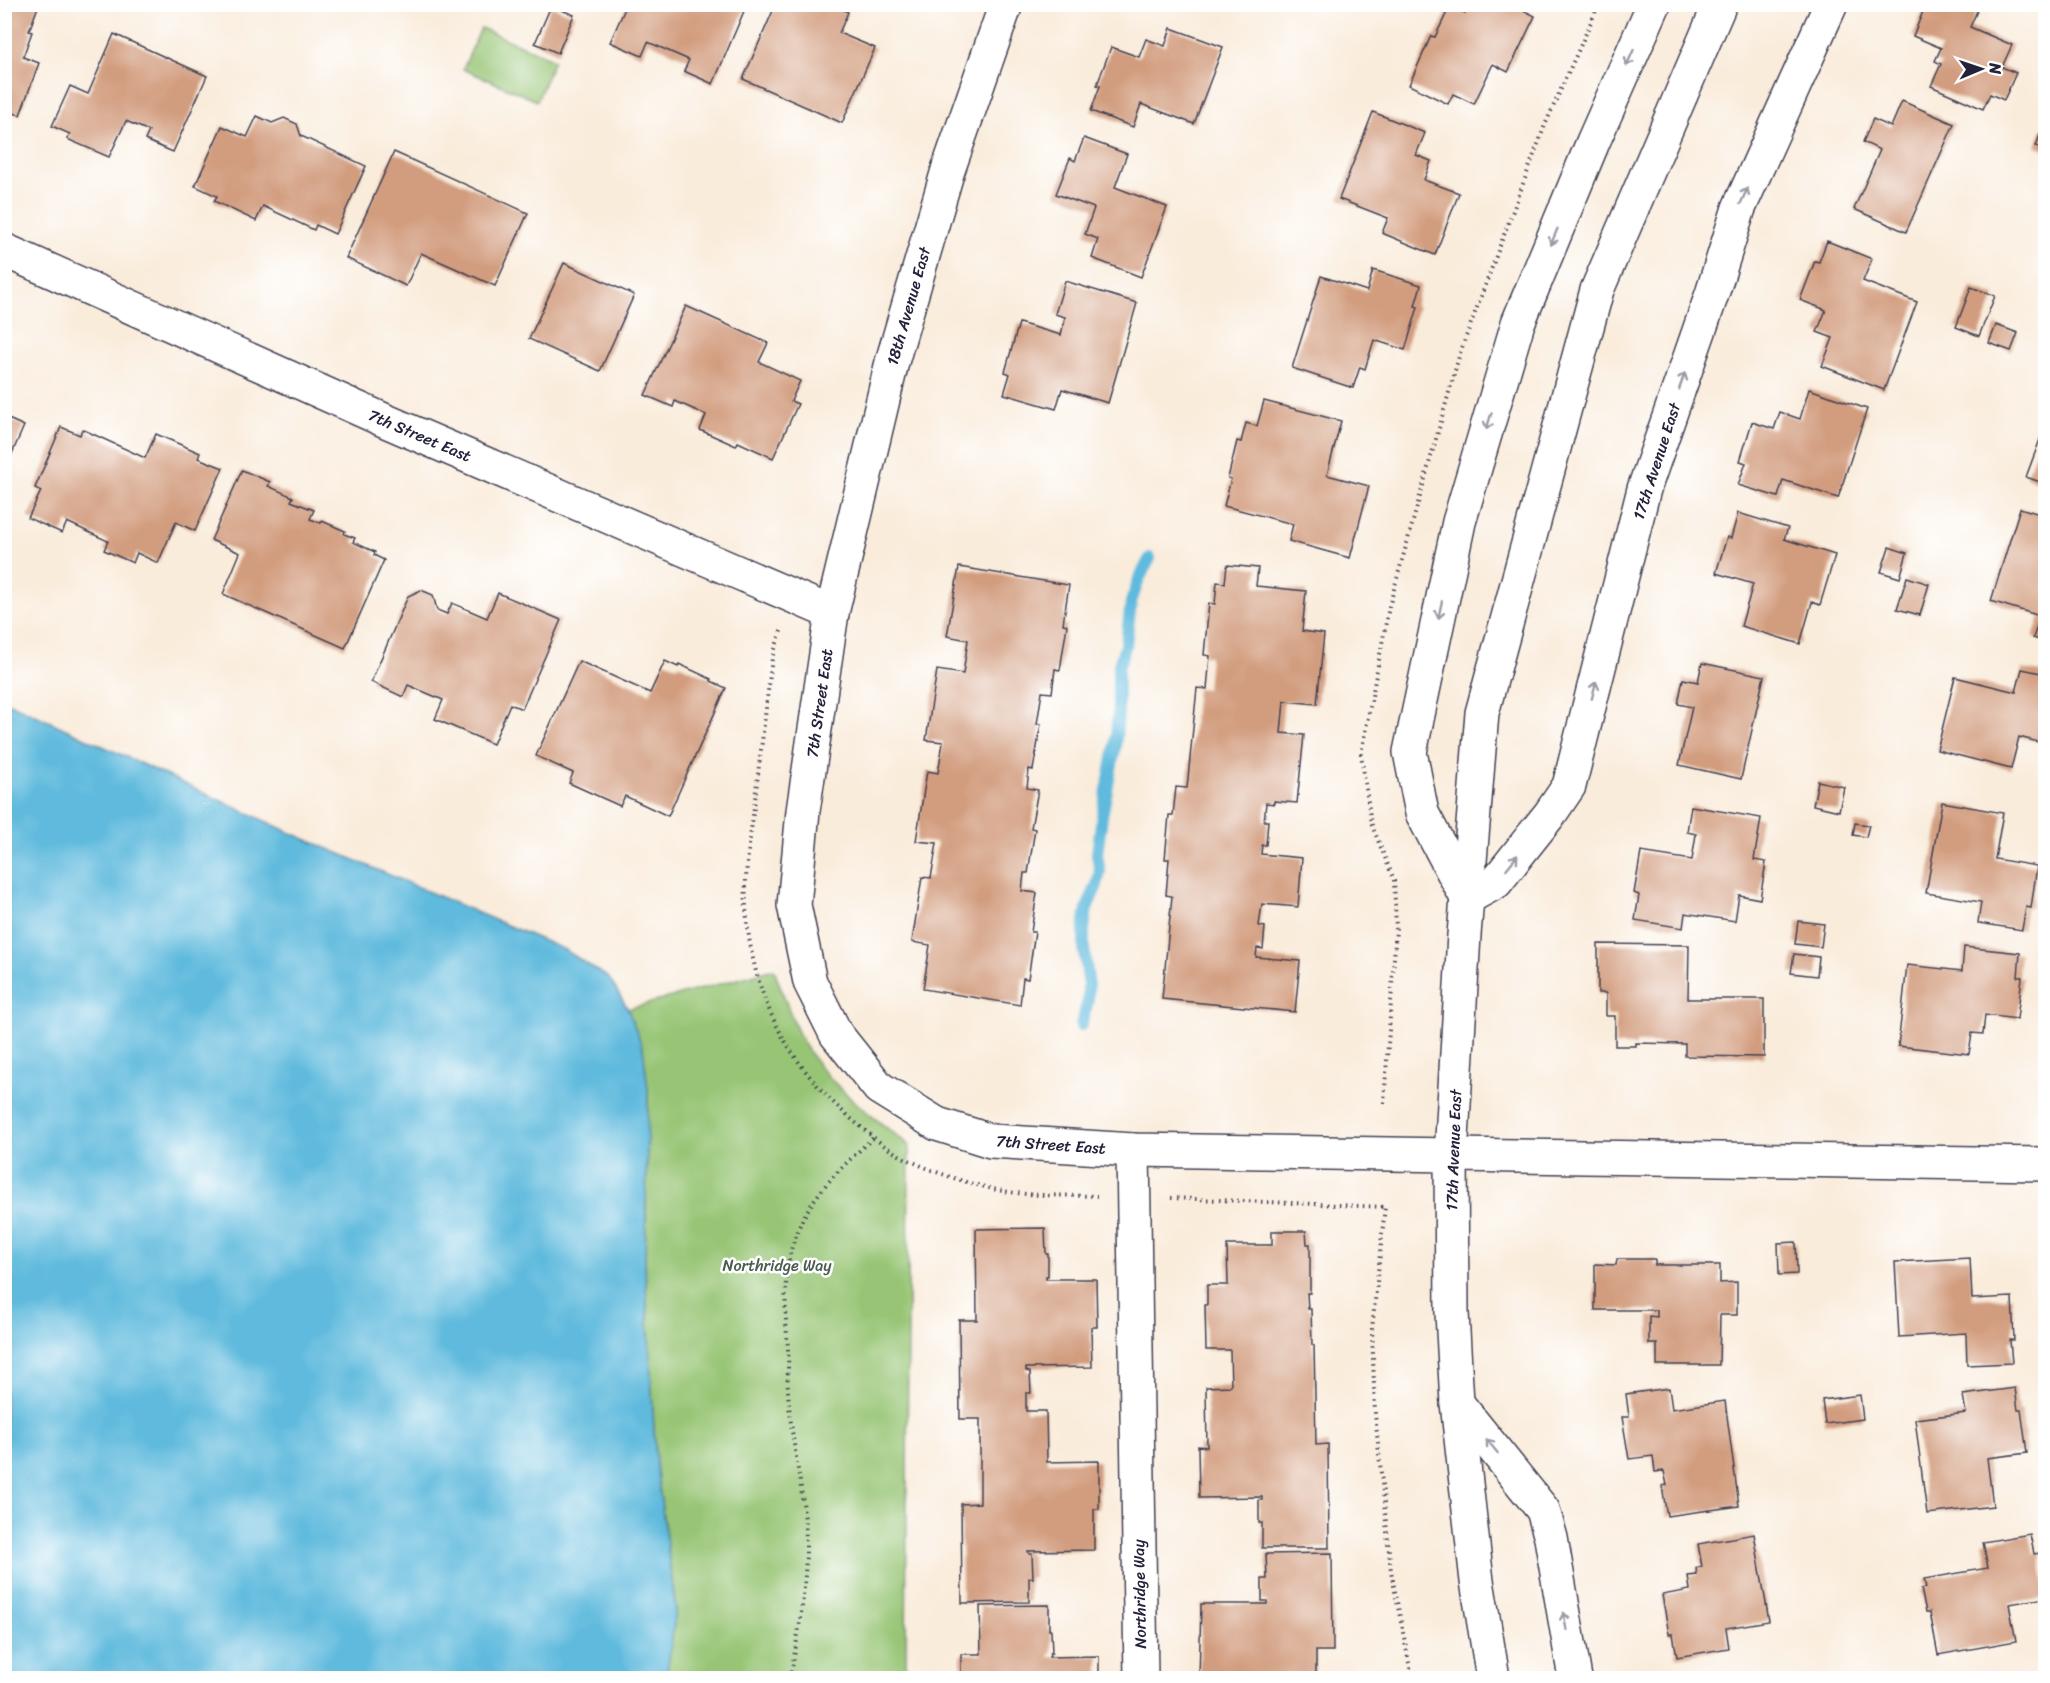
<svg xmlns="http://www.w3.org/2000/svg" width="2050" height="1683" viewBox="0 0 2050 1683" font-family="Sriracha,sans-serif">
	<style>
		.green { fill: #97c574; stroke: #5c7458; stroke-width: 1.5 }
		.water { fill: #5fbadd; stroke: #406e8c; stroke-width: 1.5 }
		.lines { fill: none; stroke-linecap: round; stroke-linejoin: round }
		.stream { stroke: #5fbadd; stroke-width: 12 }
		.building { fill: #d29c7e }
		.minor-casing { stroke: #424053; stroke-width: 36 }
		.path { stroke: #424053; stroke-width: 4; stroke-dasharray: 1.5 4.5; stroke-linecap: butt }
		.minor { stroke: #fff; stroke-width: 33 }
		.oneway { stroke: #9c9ca7 }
		.labels { text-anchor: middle; stroke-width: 5; stroke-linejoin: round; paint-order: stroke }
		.street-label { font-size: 16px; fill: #22223b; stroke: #fff }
		.park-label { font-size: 16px; fill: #4b5b4f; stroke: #fff }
	</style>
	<rect width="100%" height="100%" fill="#fff"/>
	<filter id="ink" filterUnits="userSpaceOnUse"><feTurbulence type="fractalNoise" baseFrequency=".0167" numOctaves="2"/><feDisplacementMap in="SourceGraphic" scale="12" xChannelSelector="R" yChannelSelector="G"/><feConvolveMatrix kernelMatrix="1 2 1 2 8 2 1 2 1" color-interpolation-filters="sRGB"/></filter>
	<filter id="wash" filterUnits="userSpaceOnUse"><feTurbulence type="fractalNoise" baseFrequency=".008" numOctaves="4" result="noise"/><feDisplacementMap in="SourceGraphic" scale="24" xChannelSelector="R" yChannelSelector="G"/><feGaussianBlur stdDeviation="1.35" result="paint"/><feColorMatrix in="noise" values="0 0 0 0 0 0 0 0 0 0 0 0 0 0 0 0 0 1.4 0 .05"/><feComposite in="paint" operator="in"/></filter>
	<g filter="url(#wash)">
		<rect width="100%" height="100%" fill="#f9ecdb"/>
		<g class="green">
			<polygon points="481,28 554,60 537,101 463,69"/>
			<path d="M774 969C782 990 789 1013 799 1034 820 1079 870 1115 909 1145L906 1678H666L676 1610 656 1465 645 1268 648 1089 628 1009Z"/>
		</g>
		<polygon class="water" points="5,701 289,832 565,950 609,978 628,1009 643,1048 648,1089 645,1268 656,1465 676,1610 666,1678 5,1678"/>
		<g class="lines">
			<polyline class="stream" points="1081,1025 1088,1001 1088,980 1084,948 1084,928 1087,908 1097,885 1100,872 1097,854 1102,816 1115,748 1118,714 1118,668 1126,644 1131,602 1139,579 1150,558"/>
		</g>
		<g id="blocks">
			<g class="building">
				<polygon points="4,4 39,4 29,31 32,32 23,57 39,63 20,115 4,110"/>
				<polygon points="627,4 747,4 713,84 684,71 689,60 648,42 642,56 610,42"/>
				<polygon points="776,4 832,4 848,12 839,33 875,48 842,123 743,79"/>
				<polygon points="1469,4 1511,4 1535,16 1508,72 1493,64 1474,104 1453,94 1448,104 1409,85 1431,36 1435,37 1450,6 1465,13"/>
				<polygon points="1926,4 1980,4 1970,27 2012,45 2002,67 2016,73 2004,100 1990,94 1983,109 1931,86 1941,64 1935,61 1941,48 1913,36"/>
				<polygon points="551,6 574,15 558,53 535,43"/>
				<polygon points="1171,28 1223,47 1194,124 1141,104 1133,127 1091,111 1100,86 1097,85 1111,47 1139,57 1146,39 1165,46"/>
				<polygon points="114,34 207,76 173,152 145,140 149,131 126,121 109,157 67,139 70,134 52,126 70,86 88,94"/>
				<polygon points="1902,101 1954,124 1906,232 1854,209 1880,150 1863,142 1873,119 1891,127"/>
				<polygon points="1373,112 1425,133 1416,155 1431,161 1424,180 1459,193 1435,255 1382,233 1388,218 1339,199"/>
				<polygon points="257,116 272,123 284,118 297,124 301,136 366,166 335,234 316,225 314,230 263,206 256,221 214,201 217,196 195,186 222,126 247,137"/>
				<polygon points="2042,129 2046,130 2046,149 2036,146"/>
				<polygon points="1084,138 1127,154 1115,187 1167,207 1141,277 1092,258 1098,239 1085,234 1094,208 1056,194 1070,158 1075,161"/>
				<polygon points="394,152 528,213 495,286 421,253 406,286 346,258"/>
				<polygon points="1827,241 1872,259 1863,281 1917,302 1884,390 1822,366 1833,338 1817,332 1826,310 1800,300 1815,261 1819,262"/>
				<polygon points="564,263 634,295 600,371 529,339"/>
				<polygon points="1373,270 1421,285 1415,306 1418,307 1405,350 1374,340 1365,369 1360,367 1353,388 1292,368 1321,276 1367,291"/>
				<polygon points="1065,281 1137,303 1108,403 1062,389 1056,409 1004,394 1010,374 1005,372 1019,323 1061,335 1065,317 1055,314"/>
				<polygon points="1971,287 1995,296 1979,336 1956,327"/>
				<polygon points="686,306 768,343 759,362 800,381 791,401 798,404 773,458 738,442 736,446 700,430 706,415 675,401 673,407 645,395"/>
				<polygon points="1996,325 2018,333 2011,351 1989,343"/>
				<polygon points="1809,389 1867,409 1838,498 1783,480 1778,497 1738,485 1746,463 1740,461 1752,422 1774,429 1780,412 1800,419"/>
				<polygon points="1264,401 1341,421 1327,475 1369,486 1350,558 1289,541 1293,524 1224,506 1231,479 1228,478 1237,441 1241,442 1246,423 1257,426"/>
				<polygon points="4,417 24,426 4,472"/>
				<polygon points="2045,426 2046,426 2046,484 2026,477"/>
				<polygon points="61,427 80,435 82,429 145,458 156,434 200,453 198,458 223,468 195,531 176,522 158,563 137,553 133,563 104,550 108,541 67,522 62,533 28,518 41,491 35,488"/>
				<polygon points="242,470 270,482 268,486 293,497 291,501 314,510 310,519 321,523 322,521 345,531 344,534 355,538 353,542 375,552 374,555 384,560 345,648 223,594 240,553 211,540"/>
				<polygon points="2020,508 2046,516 2046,642 2033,638 2040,616 1991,601"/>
				<polygon points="1738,513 1788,528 1784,539 1835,555 1820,605 1812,602 1800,644 1741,626 1753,584 1716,573 1727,537 1731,538"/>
				<polygon points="1889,547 1907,553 1900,578 1881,572"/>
				<polygon points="1227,565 1258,568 1256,586 1306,591 1302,631 1324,634 1317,704 1284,701 1281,733 1304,735 1297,803 1274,801 1274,804 1266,803 1264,821 1268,821 1266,845 1262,845 1261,854 1302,858 1298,907 1262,904 1259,926 1265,927 1263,949 1257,948 1256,957 1300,961 1295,1012 1162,999 1172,896 1166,895 1169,859 1165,859 1169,815 1173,815 1176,787 1187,788 1197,688 1207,689 1210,656 1204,655 1209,603 1215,604 1217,582 1225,583"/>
				<polygon points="959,567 1069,585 1063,624 1067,625 1060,670 1055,669 1052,693 1042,692 1037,724 1041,724 1033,770 1029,769 1027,788 1038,790 1031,828 1035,829 1028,873 1024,873 1022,891 1037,893 1031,932 1035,932 1028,979 1023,978 1020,1005 923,989 930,945 912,942 922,877 931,878 937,843 916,841 927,771 938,773 943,742 926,740 937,670 963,674 968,640 947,636"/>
				<polygon points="1907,577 1929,584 1920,615 1897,609"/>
				<polygon points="421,590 433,595 437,610 447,614 452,603 487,618 498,593 561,620 522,709 510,704 493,744 435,719 443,700 408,685 403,697 371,682 408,596"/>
				<polygon points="579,661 650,693 665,661 678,667 679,664 711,679 711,681 726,688 668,816 625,796 620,806 569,783 573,773 536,756"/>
				<polygon points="1702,663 1764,676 1741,779 1679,765 1692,707 1678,704 1683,679 1698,682"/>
				<polygon points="2022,669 2046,674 2046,744 2019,737 2011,769 1937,750 1955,677 2016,692"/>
				<polygon points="1818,781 1844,787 1839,811 1813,805"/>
				<polygon points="1942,802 2003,813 1995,859 2037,866 2031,908 2026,907 2022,930 1978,923 1981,902 1926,893"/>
				<polygon points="1691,806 1761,818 1754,860 1766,862 1760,899 1739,895 1735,921 1685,913 1683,928 1635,920 1639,895 1634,893 1641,852 1692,860 1696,834 1687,832"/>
				<polygon points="1855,823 1869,825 1866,837 1853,835"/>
				<polygon points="1798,921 1824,924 1821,947 1795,944"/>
				<polygon points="1598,944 1689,945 1688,999 1764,999 1764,1057 1685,1056 1685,1044 1636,1043 1636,1046 1615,1046 1615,1016 1606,1016 1606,993 1598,993"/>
				<polygon points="1964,947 2020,953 2018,977 2022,977 2017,1019 1985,1015 1983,1034 1972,1033 1969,1054 1898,1046 1907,965 1962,971"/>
				<polygon points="1794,954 1819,957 1817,976 1791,973"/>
				<polygon points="1045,1228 1046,1254 1048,1254 1048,1276 1046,1276 1046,1279 1096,1279 1097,1327 1091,1327 1092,1367 1026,1368 1026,1371 1030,1372 1031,1393 1026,1393 1026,1411 1046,1411 1047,1462 1099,1461 1099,1509 1094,1509 1094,1550 1028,1551 1029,1554 1032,1554 1033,1578 1029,1578 1029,1602 962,1603 961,1504 980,1503 980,1419 960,1419 959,1320 977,1320 976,1229"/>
				<polygon points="1272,1231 1306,1231 1307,1244 1310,1244 1310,1293 1307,1293 1308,1309 1311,1309 1312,1345 1314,1345 1316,1445 1328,1444 1329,1548 1262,1548 1262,1523 1259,1523 1259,1500 1262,1500 1262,1497 1199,1498 1198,1446 1207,1447 1206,1387 1231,1386 1230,1350 1206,1350 1205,1305 1207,1305 1207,1285 1228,1285 1227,1245 1272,1245"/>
				<polygon points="1796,1242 1797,1274 1779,1275 1778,1243"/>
				<polygon points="1970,1258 1972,1299 2012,1297 2014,1340 2010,1340 2012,1363 1967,1365 1966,1333 1899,1337 1895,1262"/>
				<polygon points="1617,1259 1655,1259 1655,1265 1720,1265 1720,1283 1737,1282 1737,1315 1720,1315 1719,1365 1657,1365 1657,1344 1649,1344 1649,1316 1657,1317 1657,1310 1595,1310 1595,1264 1616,1265"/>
				<polygon points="1669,1388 1672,1409 1725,1401 1739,1506 1667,1516 1662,1486 1667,1485 1664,1471 1655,1472 1653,1456 1629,1459 1622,1417 1629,1417 1626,1394"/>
				<polygon points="2015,1388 2018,1410 2021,1410 2027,1453 1987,1458 1993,1506 1927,1514 1915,1419 1966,1413 1963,1395"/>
				<polygon points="1860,1395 1863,1419 1825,1424 1822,1400"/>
				<polygon points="1754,1534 1769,1621 1726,1628 1729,1648 1677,1657 1673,1634 1669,1634 1662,1595 1690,1590 1688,1576 1697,1575 1696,1568 1702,1567 1698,1544"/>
				<polygon points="2030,1534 2034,1554 2040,1553 2046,1598 2009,1604 2016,1641 1938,1655 1930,1612 1926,1612 1921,1589 1926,1588 1924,1579 1988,1568 1983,1542"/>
				<polygon points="1332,1553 1333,1651 1316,1651 1316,1678 1199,1678 1201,1604 1267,1604 1267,1601 1262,1601 1262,1579 1267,1579 1266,1554"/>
				<polygon points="1049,1605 1049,1630 1051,1630 1052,1653 1050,1653 1049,1657 1099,1656 1099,1678 961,1678 961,1654 981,1654 980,1606"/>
			</g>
		</g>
	</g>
	<g filter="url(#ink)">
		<use href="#blocks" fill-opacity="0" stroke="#424053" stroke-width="1.5"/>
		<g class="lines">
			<defs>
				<g id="minor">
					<polyline points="1654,4 1593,142 1518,323 1459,522 1410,752 1422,813 1467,898 1496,882 1550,814 1569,786 1644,489 1712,294 1739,208 1831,4"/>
					<polyline points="4,250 386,421 832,613 803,811 794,905 810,982 836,1034 879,1088 937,1124 991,1141 1133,1150 2046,1164"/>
					<polyline points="832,613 892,362 948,170 1006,4"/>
					<polyline points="1133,1150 1141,1678"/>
					<polyline points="1457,1403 1543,1510 1551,1538 1575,1678"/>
					<polyline points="1493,1678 1477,1581 1457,1403 1452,1313 1451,1155 1464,935 1482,713 1597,290 1720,4"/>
				</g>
			</defs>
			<use href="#minor" class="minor-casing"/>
			<g class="path">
				<path d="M781 631 772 658C766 708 760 758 754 807 750 840 744 874 746 907 751 996 788 1066 856 1123 871 1135 886 1149 903 1157 930 1171 960 1181 989 1188 1024 1197 1062 1195 1097 1196"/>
				<polyline points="1384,1103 1396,929 1394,880 1371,823 1361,754 1389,607 1460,353 1545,125 1599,4"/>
				<polyline points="1171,1198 1385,1207 1372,1329 1375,1414 1391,1571 1412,1678"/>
				<path d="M790 1678C800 1626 809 1574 805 1520 801 1477 790 1434 788 1390 787 1376 789 1362 788 1349 785 1311 782 1268 797 1232 812 1193 844 1165 874 1137"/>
			</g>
			<use href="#minor" class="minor"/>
		</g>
		<defs><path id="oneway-shaft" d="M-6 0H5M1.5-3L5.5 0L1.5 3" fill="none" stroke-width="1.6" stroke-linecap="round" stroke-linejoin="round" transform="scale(1.5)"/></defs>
		<g class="oneway">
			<use href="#oneway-shaft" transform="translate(1630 58) rotate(114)"/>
			<use href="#oneway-shaft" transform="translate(1744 196) rotate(-66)"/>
			<use href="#oneway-shaft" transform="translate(1554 237) rotate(113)"/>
			<use href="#oneway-shaft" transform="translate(1682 381) rotate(-71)"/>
			<use href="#oneway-shaft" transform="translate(1489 421) rotate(107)"/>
			<use href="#oneway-shaft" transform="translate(1440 610) rotate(102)"/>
			<use href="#oneway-shaft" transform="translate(1594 690) rotate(-76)"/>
			<use href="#oneway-shaft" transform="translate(1512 862) rotate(-51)"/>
			<use href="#oneway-shaft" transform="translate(1492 1446) rotate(-129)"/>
			<use href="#oneway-shaft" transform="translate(1565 1621) rotate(-99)"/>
		</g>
	</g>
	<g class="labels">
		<g class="street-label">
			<text transform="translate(908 306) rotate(-74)" y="6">18th Avenue East</text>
			<text transform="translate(420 435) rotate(23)" y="6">7th Street East</text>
			<text transform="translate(1656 461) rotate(-72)" y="6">17th Avenue East</text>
			<text transform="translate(819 703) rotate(-82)" y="6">7th Street East</text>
			<text transform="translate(1051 1144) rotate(4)" y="6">7th Street East</text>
			<text transform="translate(1453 1150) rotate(-88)" y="6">17th Avenue East</text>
			<text transform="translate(1139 1594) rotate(-91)" y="6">Northridge Way</text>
		</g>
		<g class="park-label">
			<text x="777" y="1271">Northridge Way</text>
		</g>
	</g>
	<rect width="2050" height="1683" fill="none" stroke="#fff" stroke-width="24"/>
	<g transform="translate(1981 69) rotate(88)" stroke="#ffffff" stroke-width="4.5" paint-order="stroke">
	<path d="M0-4.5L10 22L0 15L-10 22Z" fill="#22223b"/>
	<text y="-9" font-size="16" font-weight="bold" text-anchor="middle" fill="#22223b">N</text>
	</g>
</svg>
